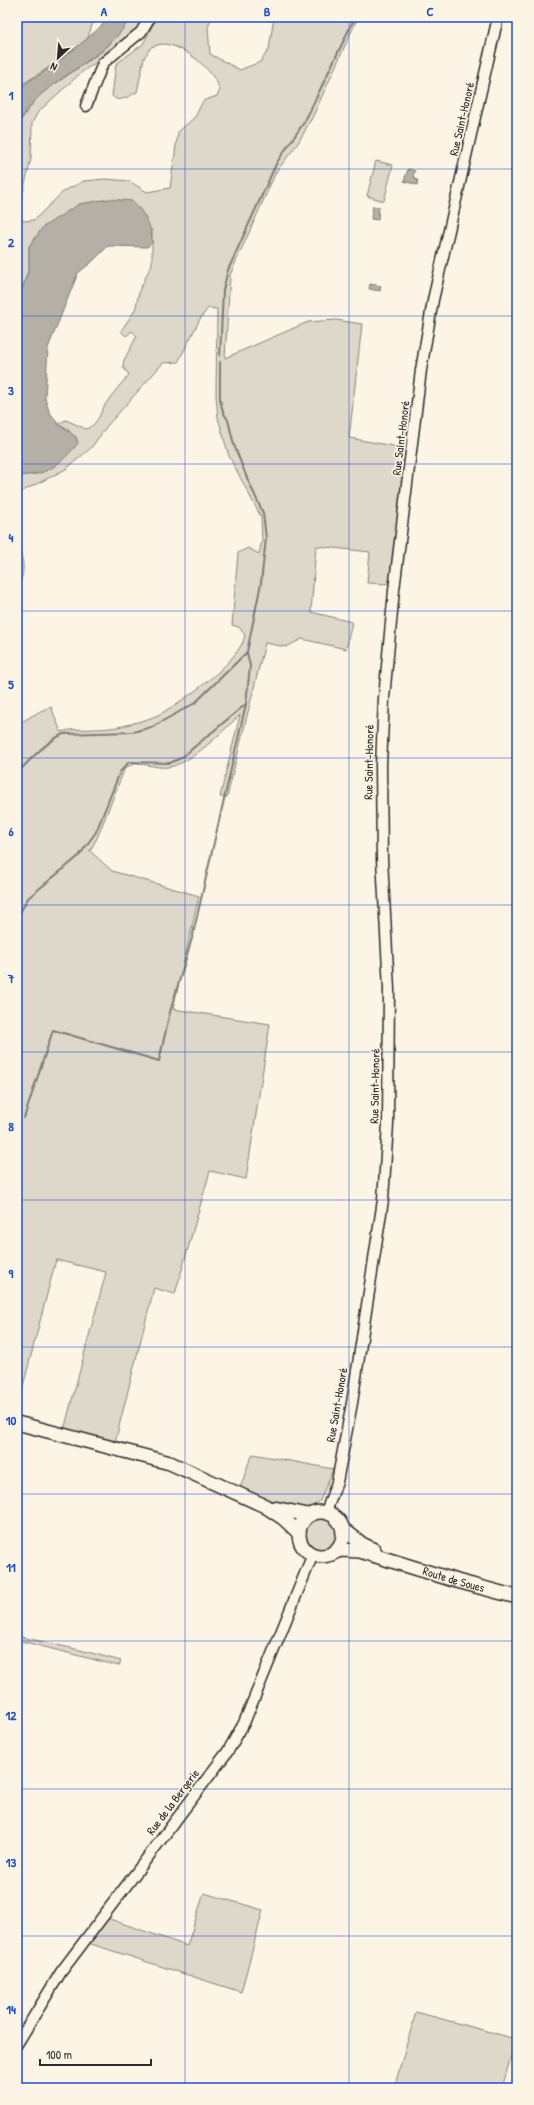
<svg xmlns="http://www.w3.org/2000/svg" width="534" height="2105" viewBox="0 0 534 2105" font-family="'Patrick Hand',sans-serif">
	<style>
		.green { fill: #ded8ca; stroke: #84827a }
		.water { fill: #b4b0a5; stroke: #7d7b74 }
		.lines { fill: none; stroke-linecap: round; stroke-linejoin: round }
		.stream { stroke: #7d7b74; stroke-width: 2 }
		.minor-casing { stroke: #2b2b2b; stroke-width: 13 }
		.major-casing { stroke: #2b2b2b; stroke-width: 16 }
		.minor { stroke: #fcf5e5; stroke-width: 10 }
		.major { stroke: #fcf5e5; stroke-width: 13 }
		.grid { fill: none; stroke: #1d4ed8; stroke-width: 1; stroke-opacity: 0.55 }
		.labels { text-anchor: middle; stroke-width: 3.5; stroke-linejoin: round; paint-order: stroke }
		.street-label { font-size: 12px; fill: #2b2b2b; stroke: #fcf5e5 }
		.neatline { fill: none; stroke: #1d4ed8; stroke-width: 1.5 }
		.grid-label { font-size: 13px; text-anchor: middle; font-weight: bold; fill: #1d4ed8 }
	</style>
	<rect width="100%" height="100%" fill="#fcf5e5"/>
	<filter id="ink" filterUnits="userSpaceOnUse"><feTurbulence type="fractalNoise" baseFrequency=".025" numOctaves="2"/><feDisplacementMap in="SourceGraphic" scale="8" xChannelSelector="R" yChannelSelector="G"/><feConvolveMatrix kernelMatrix="1 2 1 2 8 2 1 2 1" color-interpolation-filters="sRGB"/></filter>
	<g filter="url(#ink)">
		<g class="green">
			<polygon points="17,17 95,17 87,40 42,72 24,83 17,91"/>
			<path d="M131 17H147L139 32 82 72 38 112 32 123 31 159 17 217 24 221 34 220 64 191 84 181 105 179 129 181 147 192 170 188 178 132 195 117 203 101 217 96 220 90C214 70 184 45 163 44 159 44 155 46 151 47L144 58 137 92C129 96 119 104 112 96L116 64 143 44 157 17H214L211 18 208 28 210 54 240 70 260 62 269 49 274 17H358L313 116 298 143 276 172 230 275 225 358 308 322 336 320 362 324 349 438 410 449 391 584 367 583 370 552 316 546 311 612 352 622 346 649 302 639 286 647 265 643 227 797H220L240 715C222 731 192 764 168 767 153 769 139 759 125 768L97 838 90 851 112 871 199 896 173 1009 270 1024 246 1179 210 1171 175 1294 154 1288 115 1442 64 1430 106 1272 56 1260 17 1409V724C29 719 39 710 51 707L61 732C73 728 83 730 95 729 107 729 122 727 134 723 142 721 152 718 160 714 183 701 241 661 245 635L239 627 232 625 238 553 248 548 259 554 262 540 261 517 229 456 218 418 216 395 217 309 208 308 200 319 178 362 163 363 107 426 91 448 66 469 17 494V476L37 474 70 431 58 424 66 420 86 429C100 423 99 413 107 402 113 393 121 384 129 375L123 367 124 360 137 336 132 331 126 336 121 331 135 310 140 289 152 264V230L29 246V268L17 305V128L19 123 38 96 104 50 118 35Z"/>
			<polygon points="376,161 393,165 384,201 367,196"/>
			<path d="M17 542C23 559 27 571 17 588Z"/>
			<path d="M253 1454 333 1469 320 1501 307 1510 282 1505 240 1488C245 1476 247 1464 253 1454Z"/>
			<circle cx="321" cy="1534" r="16"/>
			<polygon points="17,1636 80,1650 121,1661 119,1666 17,1640"/>
			<polygon points="204,1893 263,1910 241,1992 88,1943 107,1918 187,1946"/>
			<polygon points="416,2012 516,2039 502,2088 394,2088"/>
		</g>
		<g class="water">
			<path d="M110 17H130C107 65 35 78 17 128V91C25 82 35 78 45 71 68 54 90 38 110 17Z"/>
			<polygon points="408,169 415,171 413,176 418,181 417,185 404,181"/>
			<path d="M109 199 133 201C144 214 152 224 152 243L147 247 108 246 92 262 78 273 48 348 45 398 49 411 58 424 76 437 78 443C68 456 53 471 36 474 29 475 23 475 17 476V305L29 268V246L43 227 79 204Z"/>
			<polygon points="373,206 379,207 378,220 371,219"/>
			<polygon points="370,284 381,286 380,291 369,289"/>
		</g>
		<g class="lines">
			<g class="stream">
				<polyline points="220,356 223,290 228,270 277,162 305,121 355,17"/>
				<path d="M17 773C31 759 45 743 63 734L133 732 152 727 195 703 247 652 261 583 266 538 263 513 247 478 234 445 228 420 223 412 220 400V362"/>
				<polyline points="17,918 28,898 79,856 96,832 120,772 129,762 170,763 181,758 246,704 250,666 247,653"/>
				<polyline points="24,1118 53,1030 159,1061 170,1012 192,938 246,704"/>
			</g>
			<defs>
				<g id="minor">
					<polyline points="86,106 103,63 141,32 150,17"/>
					<polyline points="326,1512 337,1482 352,1403 383,1200 388,1124 389,989 382,859 381,765 384,698 394,590 421,370 433,300 498,17"/>
					<polyline points="17,2044 61,1972 228,1751 244,1723 313,1554"/>
				</g>
				<g id="major">
					<polyline points="17,1423 170,1463 265,1506 283,1518 299,1533"/>
					<polyline points="274,1508 308,1515"/>
					<circle cx="321" cy="1534" r="22"/>
					<polyline points="343,1529 362,1544 374,1550"/>
					<path id="s1" d="M332 1554 340 1550 360 1551 457 1581 517 1597"/>
				</g>
			</defs>
			<use href="#minor" class="minor-casing"/>
			<use href="#major" class="major-casing"/>
			<use href="#minor" class="minor"/>
			<use href="#major" class="major"/>
		</g>
	</g>
	<path class="grid" d="M185 17V2088M349 17V2088M17 169H517M17 316H517M17 464H517M17 611H517M17 758H517M17 905H517M17 1052H517M17 1200H517M17 1347H517M17 1494H517M17 1641H517M17 1789H517M17 1936H517"/>
	<g class="labels">
		<g class="street-label">
			<text transform="translate(462 119) rotate(-77)" y="4">Rue Saint-Honoré</text>
			<text transform="translate(401 438) rotate(-83)" y="4">Rue Saint-Honoré</text>
			<text transform="translate(369 762) rotate(-89)" y="4">Rue Saint-Honoré</text>
			<text transform="translate(375 1086) rotate(-89)" y="4">Rue Saint-Honoré</text>
			<text transform="translate(337 1405) rotate(-80)" y="4">Rue Saint-Honoré</text>
			<text dy="4" stroke="none"><textPath href="#s1" startOffset="127">Route de Soues</textPath></text>
			<text transform="translate(173 1802) rotate(-53)" y="4">Rue de la Bergerie</text>
		</g>
	</g>
	<rect width="534" height="2105" fill="none" stroke="#fcf5e5" stroke-width="44"/>
	<g transform="translate(58 58) rotate(206)" stroke="#fcf5e5" stroke-width="3" paint-order="stroke">
	<path d="M0-3L7 15L0 10L-7 15Z" fill="#2b2b2b"/>
	<text y="-6" font-size="11" font-weight="bold" text-anchor="middle" fill="#2b2b2b">N</text>
	</g>
	<path d="M40 2059v6h111v-6" fill="none" stroke="#2b2b2b" stroke-width="2"/>
	<text x="46" y="2059" font-size="12" fill="#2b2b2b" stroke="#fcf5e5" stroke-width="3" paint-order="stroke">100 m</text>
	<rect x="22" y="22" width="490" height="2061" class="neatline"/>
	<g class="grid-label">
		<text x="104" y="16">A</text>
		<text x="267" y="16">B</text>
		<text x="430" y="16">C</text>
		<text x="11" y="100">1</text>
		<text x="11" y="247">2</text>
		<text x="11" y="395">3</text>
		<text x="11" y="542">4</text>
		<text x="11" y="689">5</text>
		<text x="11" y="836">6</text>
		<text x="11" y="983">7</text>
		<text x="11" y="1131">8</text>
		<text x="11" y="1278">9</text>
		<text x="11" y="1425">10</text>
		<text x="11" y="1572">11</text>
		<text x="11" y="1720">12</text>
		<text x="11" y="1867">13</text>
		<text x="11" y="2014">14</text>
	</g>
</svg>
